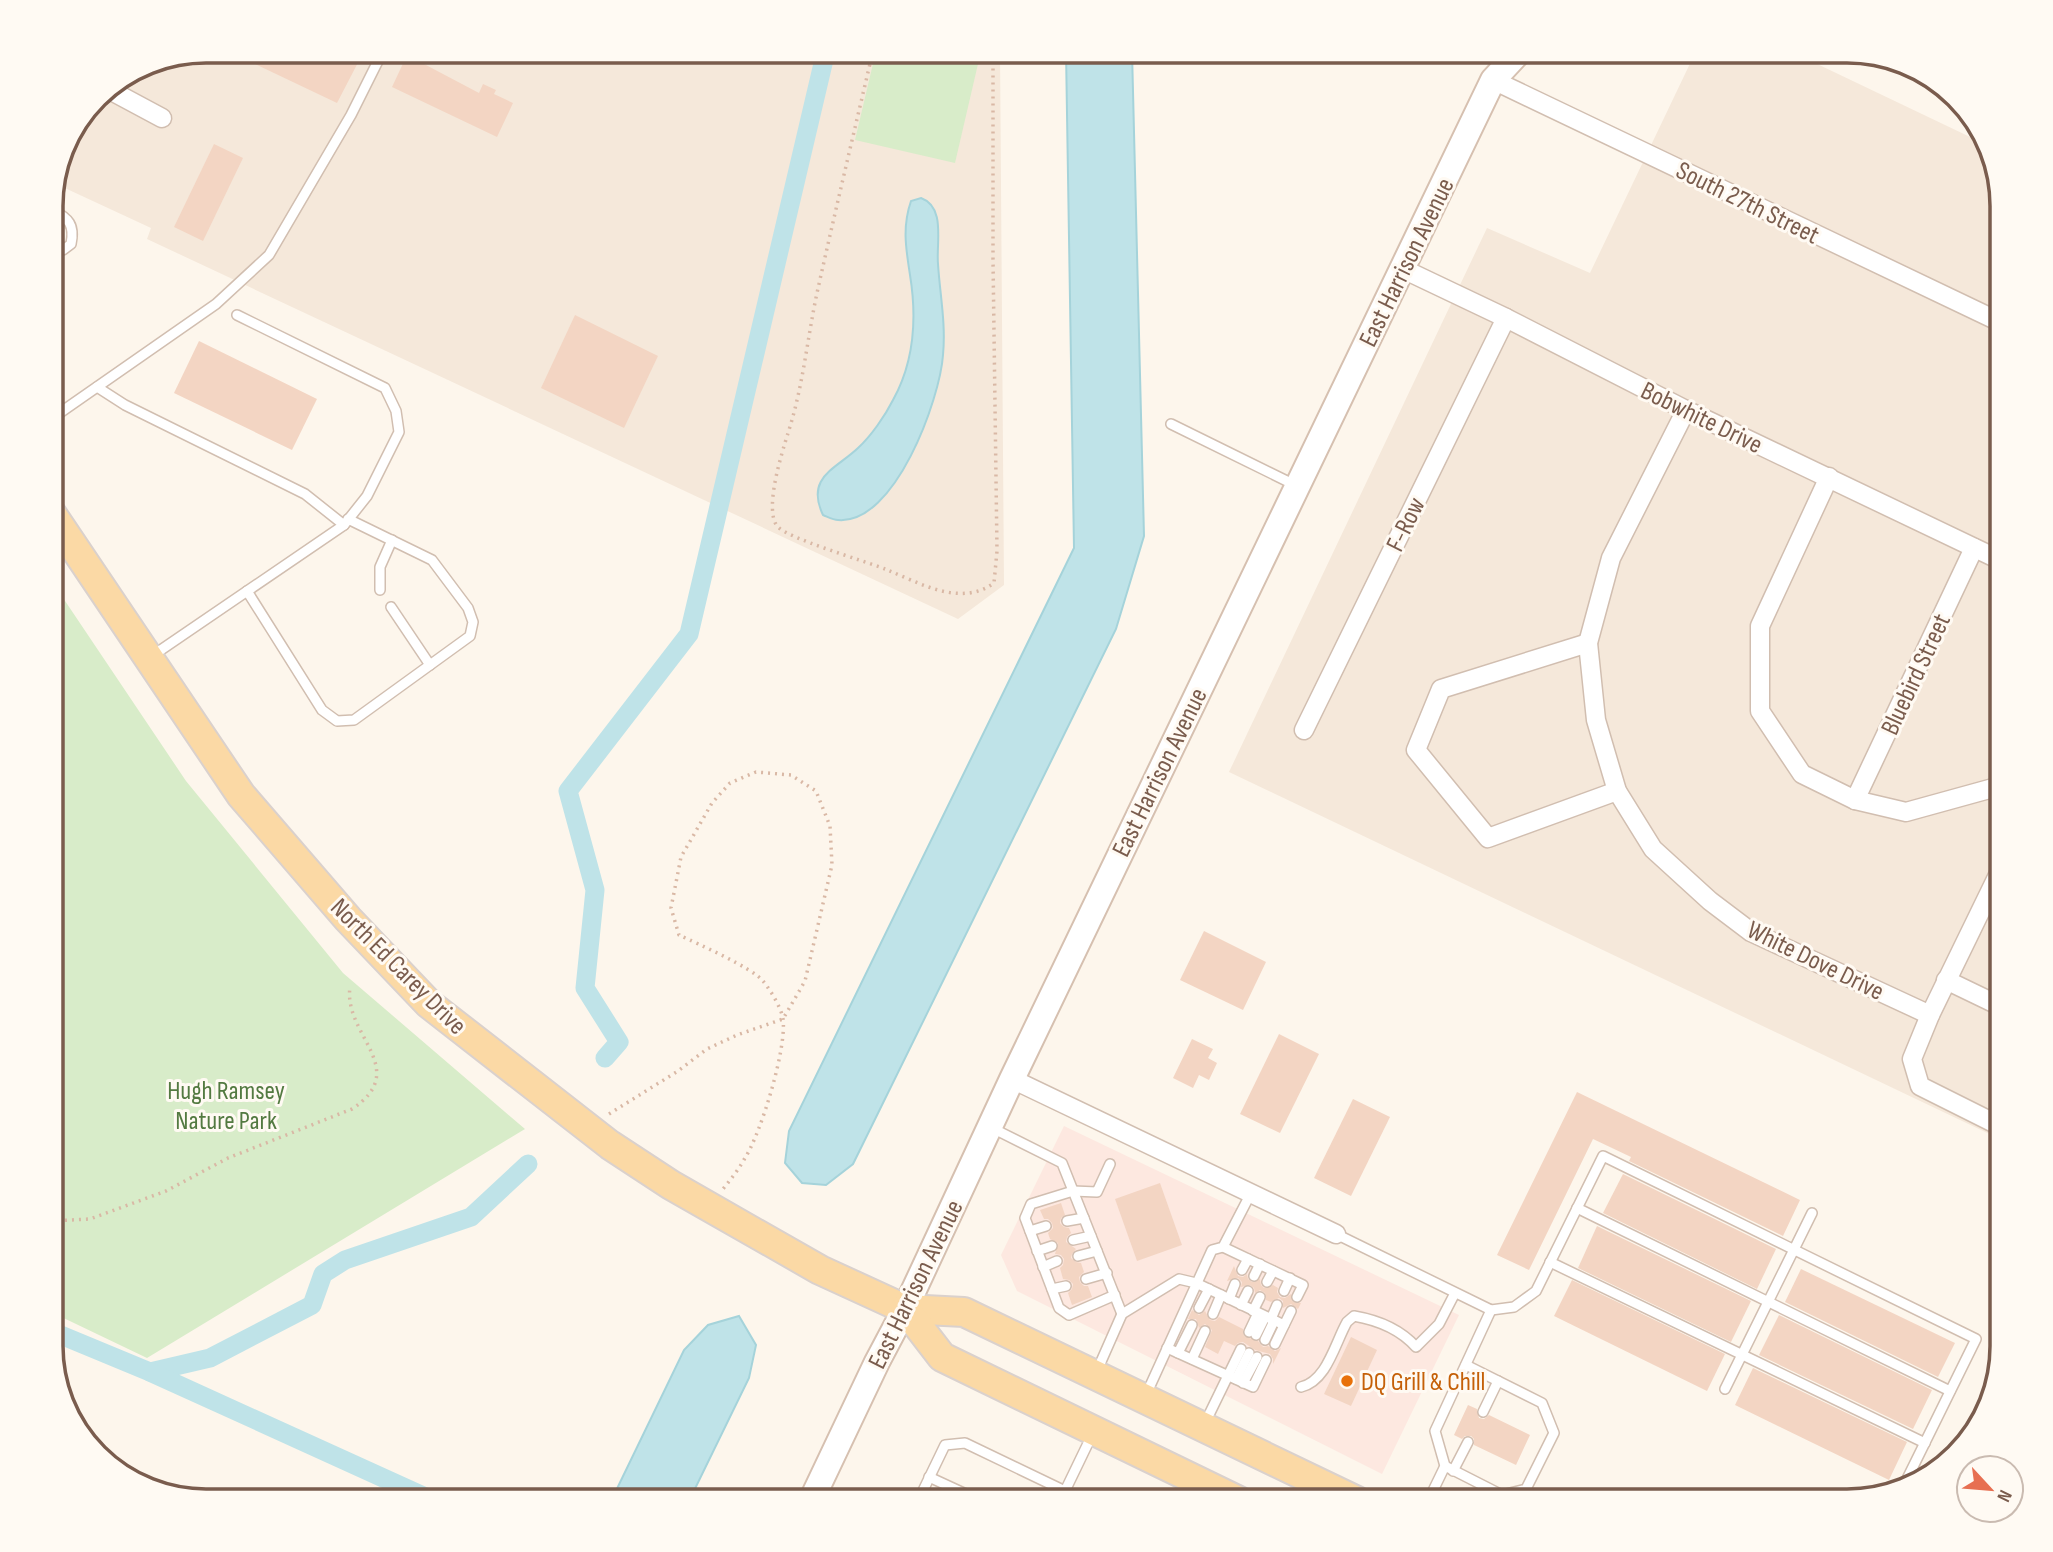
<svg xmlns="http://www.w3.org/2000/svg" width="2053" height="1552" viewBox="0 0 2053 1552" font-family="'Sofia Sans Condensed',sans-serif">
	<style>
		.residential { fill: #f5e8da }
		.commercial { fill: #fde8e0 }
		.green { fill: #d8ecc9 }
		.water { fill: #bfe3e8; stroke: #a5d3da; stroke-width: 2 }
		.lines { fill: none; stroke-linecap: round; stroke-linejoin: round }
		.canal { stroke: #bfe3e8; stroke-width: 19 }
		.building { fill: #f3d5c3 }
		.service-casing { stroke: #d1beb0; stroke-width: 12 }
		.minor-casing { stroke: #d1beb0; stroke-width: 21 }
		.secondary-casing { stroke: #d6c0b0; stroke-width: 28 }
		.primary-casing { stroke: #dad1cd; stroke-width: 32 }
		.path { stroke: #d9b8a5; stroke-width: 3.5; stroke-dasharray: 2 5; stroke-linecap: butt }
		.service { stroke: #fff; stroke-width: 9 }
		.minor { stroke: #fff; stroke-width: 18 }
		.secondary { stroke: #fff; stroke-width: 24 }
		.primary { stroke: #fbd9a5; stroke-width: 28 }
		.food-dot { fill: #e8710a; stroke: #fffaf3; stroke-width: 2.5 }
		.labels { text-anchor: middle; stroke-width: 6; stroke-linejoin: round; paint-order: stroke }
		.street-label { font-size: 26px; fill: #7a5c4d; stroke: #fffaf3 }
		.park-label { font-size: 26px; fill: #537a41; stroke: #fffaf3 }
		.food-label { font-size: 26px; fill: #c56008; stroke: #fffaf3; text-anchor: start }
		.rim { fill: none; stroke: #7a5c4d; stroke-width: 3.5 }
	</style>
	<rect width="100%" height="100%" fill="#fdf6ec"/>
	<g class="residential">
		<polygon points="206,51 1000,51 1004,585 958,619 147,239 151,228 54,183 67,137 103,89 147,62"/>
		<polygon points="1696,51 1790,51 1989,146 2002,205 2002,1140 1229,772 1487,228 1590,273"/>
	</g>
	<polygon class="commercial" points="1064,1126 1459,1315 1382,1474 1017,1291 1001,1255"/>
	<g class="green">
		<polygon points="876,51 981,51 955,163 855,140"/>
		<polygon points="51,580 186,781 343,973 525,1129 147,1358 51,1312"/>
	</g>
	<g class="water">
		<polygon points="1066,51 1132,51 1144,536 1116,629 853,1164 826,1185 802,1183 785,1163 789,1131 1074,548"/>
		<path d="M921 198C946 207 936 243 938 264 940 295 946 324 943 355 940 399 895 525 838 520 833 520 828 517 823 515 805 477 836 469 858 448 871 436 885 416 893 400 914 362 917 318 910 275 906 249 902 227 911 201Z"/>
		<polygon points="739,1316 756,1345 749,1378 689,1501 611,1501 684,1350 708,1325"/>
	</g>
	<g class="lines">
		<g class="canal">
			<polyline points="605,1058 619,1042 585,988 595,890 568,791 689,634 826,51"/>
			<polyline points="51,1331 150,1372 210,1358 312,1305 323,1274 345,1260 471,1217 528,1164"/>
			<polyline points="150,1372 434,1501"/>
		</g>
	</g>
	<g class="building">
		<polygon points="259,51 364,51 337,103 253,63"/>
		<polygon points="407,55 479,93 483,84 496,90 494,94 513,103 497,137 392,87"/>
		<polygon points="214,144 243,158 203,241 174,227"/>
		<polygon points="575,315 658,356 624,428 541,388"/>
		<polygon points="199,341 317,399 292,450 174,393"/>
		<polygon points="1204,931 1266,962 1243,1010 1180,980"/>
		<polygon points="1279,1034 1319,1054 1280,1133 1240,1114"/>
		<polygon points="1192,1039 1213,1049 1208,1058 1217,1063 1209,1080 1199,1075 1193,1088 1173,1078"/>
		<polygon points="1577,1092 1800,1200 1783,1236 1629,1161 1631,1157 1593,1139 1529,1270 1497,1255"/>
		<polygon points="1353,1099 1390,1117 1351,1196 1314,1178"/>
		<polygon points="1623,1174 1776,1249 1757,1289 1603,1213"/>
		<polygon points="1160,1183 1182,1245 1137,1261 1115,1199"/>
		<polygon points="1061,1203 1065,1215 1061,1218 1060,1223 1064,1227 1069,1228 1071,1233 1067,1237 1066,1242 1076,1249 1072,1254 1071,1258 1076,1262 1081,1263 1084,1272 1079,1277 1080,1282 1084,1286 1088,1286 1092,1297 1072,1305 1068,1293 1072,1289 1073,1284 1069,1280 1063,1279 1060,1268 1063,1265 1064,1259 1061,1255 1055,1254 1058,1243 1050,1239 1048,1233 1053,1228 1052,1223 1048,1219 1044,1219 1040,1210"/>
		<polygon points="1597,1226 1751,1301 1731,1342 1578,1268"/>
		<polygon points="1234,1266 1238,1276 1243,1277 1247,1274 1248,1279 1252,1282 1260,1279 1261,1285 1264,1288 1273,1285 1278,1288 1277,1292 1280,1297 1285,1298 1291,1294 1292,1301 1301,1303 1298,1309 1291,1304 1283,1308 1283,1301 1279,1298 1271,1302 1266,1300 1265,1293 1260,1290 1255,1293 1254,1288 1250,1285 1241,1287 1242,1282 1238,1278 1227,1281"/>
		<polygon points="1801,1269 1955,1343 1938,1377 1785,1302"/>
		<polygon points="1572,1280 1725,1354 1707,1391 1554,1316"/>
		<polygon points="1192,1310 1199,1315 1205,1311 1210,1320 1215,1321 1219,1317 1243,1329 1244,1336 1258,1341 1263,1347 1268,1346 1275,1351 1281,1348 1273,1364 1273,1359 1270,1354 1255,1350 1243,1342 1238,1343 1235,1346 1224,1341 1218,1354 1205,1347 1212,1330 1205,1324 1199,1328 1196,1319 1188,1319"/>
		<polygon points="1779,1315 1932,1390 1913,1429 1759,1355"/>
		<polygon points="1351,1337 1377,1350 1351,1406 1324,1394"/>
		<polygon points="1753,1368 1907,1442 1889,1480 1735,1405"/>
		<polygon points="1468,1405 1477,1409 1479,1418 1484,1419 1489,1415 1530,1435 1516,1465 1474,1445 1474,1439 1471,1436 1465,1436 1462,1439 1454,1435"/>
	</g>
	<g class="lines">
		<defs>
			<g id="service">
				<path d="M51 251 63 250 71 244C75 225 69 218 51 209"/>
				<polyline points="97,387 125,405 305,494 344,525"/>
				<polyline points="51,419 216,304 269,255 351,115 383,51"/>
				<polyline points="1171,424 1295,485"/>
				<polyline points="380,590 380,567 392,540"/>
				<polyline points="247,591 322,710 337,721 354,720 470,636 473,622 468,608 432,560 348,519"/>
				<polyline points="391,607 430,665"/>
				<polyline points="152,656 344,525 367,496 399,432 396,411 385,388 237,315"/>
				<polyline points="990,1127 1062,1163 1122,1314"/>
				<polyline points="1110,1164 1097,1192 1073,1191 1031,1204 1025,1218 1059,1308 1069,1315 1115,1295"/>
				<polyline points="1577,1208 1950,1391"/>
				<polyline points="1067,1221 1084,1218"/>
				<polyline points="1030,1231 1046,1226"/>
				<polyline points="1336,1234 1491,1310 1514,1307 1536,1291 1603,1156 1976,1339 1906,1481"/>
				<polyline points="1073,1240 1091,1236"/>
				<polyline points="1223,1247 1303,1285 1297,1297"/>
				<polyline points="1037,1251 1052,1246"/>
				<polyline points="1078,1256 1097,1251"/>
				<polyline points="1550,1262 1925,1443"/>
				<polyline points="1043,1267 1057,1261"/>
				<polyline points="1242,1270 1248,1259"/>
				<polyline points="1254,1276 1260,1264"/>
				<polyline points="1086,1279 1107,1273"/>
				<polyline points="1267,1282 1273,1271"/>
				<polyline points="1052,1289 1066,1286"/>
				<polyline points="1284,1291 1290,1278"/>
				<polyline points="1229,1299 1235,1284"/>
				<polyline points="1241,1305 1248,1291"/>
				<polyline points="1199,1308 1209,1289"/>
				<polyline points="1253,1311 1260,1297"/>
				<polyline points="1213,1314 1221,1295"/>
				<polyline points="1271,1319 1277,1305"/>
				<polyline points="1249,1332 1258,1313"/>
				<polyline points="1256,1335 1265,1317"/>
				<polyline points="1265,1340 1274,1321"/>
				<polyline points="1275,1344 1291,1311"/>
				<polyline points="1167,1348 1253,1387 1266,1360"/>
				<polyline points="1178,1353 1192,1325"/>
				<polyline points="1192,1359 1205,1331"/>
				<polyline points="1466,1365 1542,1403 1554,1433 1526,1489 1502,1495"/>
				<polyline points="1096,1373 1122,1314 1179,1279 1196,1283 1284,1325"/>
				<polyline points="1236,1379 1249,1353"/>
				<polyline points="1243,1383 1257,1357"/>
				<path d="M1301 1387C1327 1381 1335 1343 1347 1322L1354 1316C1377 1320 1400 1329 1416 1347L1439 1324 1455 1293"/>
				<polyline points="1725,1389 1812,1213"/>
				<polyline points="1145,1397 1212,1250 1223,1247 1251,1193"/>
				<polyline points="1483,1412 1498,1381"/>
				<polyline points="1204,1425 1241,1349"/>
				<polyline points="1445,1466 1435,1431 1491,1310"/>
				<polyline points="1453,1471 1468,1442"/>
				<polyline points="929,1477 981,1501"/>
				<polyline points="1836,1499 1840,1501"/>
				<polyline points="918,1501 945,1445 965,1443 1065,1491 1060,1501"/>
				<polyline points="1087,1501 1065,1491 1092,1435"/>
				<polyline points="1428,1501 1445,1466 1502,1495 1499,1501"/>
			</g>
			<g id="minor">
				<polyline points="1493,80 2002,323"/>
				<polyline points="106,88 162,118"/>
				<polyline points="1403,269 1506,318 1686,410 2002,561"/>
				<polyline points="1686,410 1611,558 1588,643 1596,720 1617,791 1653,849 1710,901 1751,932 1930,1015"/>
				<polyline points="1829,477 1760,626 1760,711 1802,774 1855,800 1906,812 1993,788 2002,789"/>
				<polyline points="1588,643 1441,689 1416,750 1488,838 1617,791"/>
				<polyline points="1304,730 1506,318"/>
				<polyline points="1855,800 1974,548"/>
				<polyline points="2002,867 1930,1015 1912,1059 1920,1086 2002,1127"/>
				<polyline points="1946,980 2002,1007"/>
				<polyline points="1012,1079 1336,1234"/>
			</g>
			<polyline id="secondary" points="811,1501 877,1362 905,1309 1012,1079 1493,80 1520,51"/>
			<g id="primary">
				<polyline points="51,513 241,795 348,919 429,1004 610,1145 671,1185 820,1270 905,1309 964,1312 1357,1501"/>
				<polyline points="905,1309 942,1357 1239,1501"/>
			</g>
		</defs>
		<use href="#service" class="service-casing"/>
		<use href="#minor" class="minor-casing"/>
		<use href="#secondary" class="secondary-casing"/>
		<use href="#primary" class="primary-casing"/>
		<g class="path">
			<polyline points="841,51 861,61 870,62"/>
			<path d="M873 51C854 132 835 212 817 293 807 340 803 387 788 433 782 453 764 508 777 526 786 538 865 561 885 569 918 582 960 608 994 583L997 551 993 259V51"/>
			<path d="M609 1114 678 1071 707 1049 737 1035 783 1019 805 981 832 865 830 826 816 791 791 775 756 772 730 783 712 803 681 857 671 908 679 935C698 944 751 967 763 981 771 991 781 1007 783 1019 787 1048 761 1133 745 1158 739 1169 731 1179 723 1189"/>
			<path d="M51 1221 90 1219 166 1191 228 1158 352 1109C412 1069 343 1035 350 987"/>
		</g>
		<use href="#service" class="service"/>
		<use href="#minor" class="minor"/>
		<use href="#secondary" class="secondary"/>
		<use href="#primary" class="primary"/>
	</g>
	<circle class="food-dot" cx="1347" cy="1381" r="7"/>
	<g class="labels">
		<g class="street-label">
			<text transform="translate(1748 202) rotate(26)" y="9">South 27th Street</text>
			<text transform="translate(1406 262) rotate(-64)" y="9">East Harrison Avenue</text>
			<text transform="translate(1702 417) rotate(26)" y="9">Bobwhite Drive</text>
			<text transform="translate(1405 524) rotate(-64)" y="9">F-Row</text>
			<text transform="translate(1915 674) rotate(-65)" y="9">Bluebird Street</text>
			<text transform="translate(1159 772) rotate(-64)" y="9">East Harrison Avenue</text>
			<text transform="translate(1816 960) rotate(26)" y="9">White Dove Drive</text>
			<text transform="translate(399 966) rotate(45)" y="9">North Ed Carey Drive</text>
			<text transform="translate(915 1284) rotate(-64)" y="9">East Harrison Avenue</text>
		</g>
		<g class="park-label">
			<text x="226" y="1099">Hugh Ramsey<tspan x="226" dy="30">Nature Park</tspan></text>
		</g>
		<g class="food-label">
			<text x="1361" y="1390">DQ Grill &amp; Chill</text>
		</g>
	</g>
	<path d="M0 0H2053V1552H0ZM206 63H1847A143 143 0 0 1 1990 206V1346A143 143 0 0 1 1847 1489H206A143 143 0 0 1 63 1346V206A143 143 0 0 1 206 63Z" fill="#fffaf3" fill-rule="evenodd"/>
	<path class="rim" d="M206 63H1847A143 143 0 0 1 1990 206V1346A143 143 0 0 1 1847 1489H206A143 143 0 0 1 63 1346V206A143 143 0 0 1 206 63Z"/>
	<g transform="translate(1990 1489) rotate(116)"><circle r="33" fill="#fffaf3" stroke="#cabbb1" stroke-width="2"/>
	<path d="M0-5L12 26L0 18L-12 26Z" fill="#e76f51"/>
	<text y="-10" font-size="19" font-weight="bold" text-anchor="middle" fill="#7a5c4d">N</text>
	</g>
</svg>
